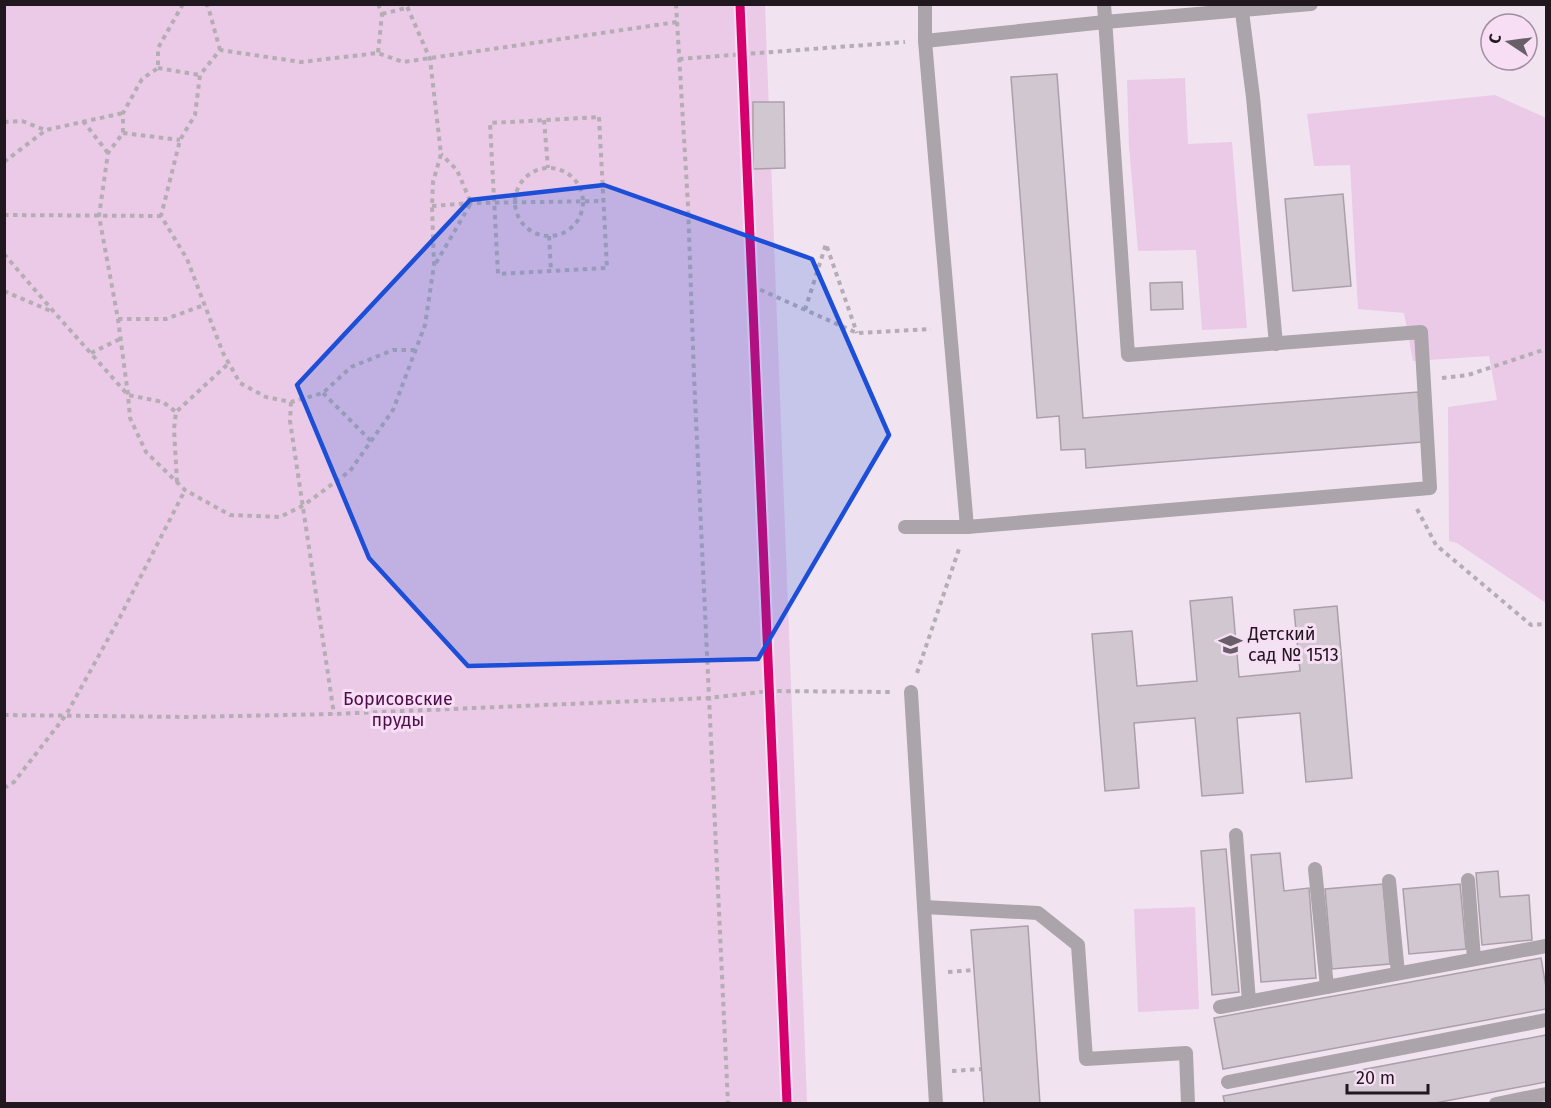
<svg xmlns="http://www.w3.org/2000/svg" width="1551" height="1108" viewBox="0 0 1551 1108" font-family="'Fira Sans',sans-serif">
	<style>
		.green { fill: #eacae7 }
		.building { fill: #d1c7d0; stroke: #aba0aa; stroke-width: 1.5 }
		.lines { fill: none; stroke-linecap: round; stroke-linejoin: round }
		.path { stroke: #b5adb4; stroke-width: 4; stroke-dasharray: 4.5 4.5; stroke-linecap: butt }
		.lane { stroke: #aba4aa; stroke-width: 14 }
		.cycleway-casing { stroke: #f7def5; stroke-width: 13 }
		.cycleway { stroke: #d6006c; stroke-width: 9 }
		.marked { fill: #1d4ed8; fill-opacity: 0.2; stroke: #1d4ed8; stroke-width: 4.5; stroke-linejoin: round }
		.labels { text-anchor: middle; stroke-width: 6; stroke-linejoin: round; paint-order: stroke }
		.poi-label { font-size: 18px; fill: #20171f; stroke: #f7def5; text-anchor: start }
		.park-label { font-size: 18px; fill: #4c0e4a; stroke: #f7def5 }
	</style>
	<rect width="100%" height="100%" fill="#f1e4f0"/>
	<g class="green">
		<polygon points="4,5 765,5 807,1103 5,1103"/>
		<polygon points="1185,78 1188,144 1232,142 1247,328 1202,330 1196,250 1138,251 1129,146 1127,80"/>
		<polygon points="1495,95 1544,117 1546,120 1546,603 1457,543 1449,541 1448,407 1497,400 1489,356 1413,361 1404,313 1358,309 1350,165 1314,166 1307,114"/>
		<polygon points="1195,907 1199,1009 1138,1012 1134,909"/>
	</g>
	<g class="building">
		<polygon points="1057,74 1083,418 1418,392 1422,442 1086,468 1085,449 1061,450 1059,416 1037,418 1011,77"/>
		<polygon points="753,102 784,102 785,168 753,169"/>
		<polygon points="1343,194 1351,286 1293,291 1285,199"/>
		<polygon points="1182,282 1183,309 1151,310 1150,283"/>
		<polygon points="1232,597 1239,677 1300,671 1294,610 1337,606 1352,778 1306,782 1300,713 1237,718 1243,793 1202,796 1195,718 1134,723 1139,788 1105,791 1092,634 1132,631 1137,686 1197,681 1190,601"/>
		<polygon points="1226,849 1239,992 1212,995 1201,851"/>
		<polygon points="1280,853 1284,891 1309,888 1316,978 1261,982 1251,855"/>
		<polygon points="1498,871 1500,897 1529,895 1532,940 1482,945 1476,873"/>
		<polygon points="1383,884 1390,964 1332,969 1325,889"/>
		<polygon points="1460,884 1466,949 1409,954 1403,889"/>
		<polygon points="1028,926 1040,1104 984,1104 971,930"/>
		<polygon points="1541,958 1546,987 1546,1009 1223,1069 1214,1018"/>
		<polygon points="1546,1035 1546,1082 1430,1104 1225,1104 1223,1096"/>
	</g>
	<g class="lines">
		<g class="path">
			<polyline points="183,4 158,48 158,68 142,79 123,113 123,133 108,153 99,216 118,319 128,395 130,418 146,452 185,490 230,515 280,517 304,505 350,471 393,410 425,325 434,265 432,206 433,182 441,154 430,59 406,4"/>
			<polyline points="205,4 208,6 220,50"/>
			<polyline points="378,4 382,14 378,53"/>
			<polyline points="676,4 688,205 694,376 728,1104"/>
			<polyline points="382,14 406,8"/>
			<polyline points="679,59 905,42"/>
			<polyline points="158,68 200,75"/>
			<polygon points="599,117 607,268 498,274 490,123"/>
			<polyline points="544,120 548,168"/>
			<polyline points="83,121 108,153"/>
			<polyline points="4,122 22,121 45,130"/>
			<polyline points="123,133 180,140"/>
			<polyline points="4,162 46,130 123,113"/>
			<circle cx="549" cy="202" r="34"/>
			<polyline points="432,206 471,203 604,201"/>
			<polyline points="4,215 161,216"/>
			<polyline points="549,236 551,271"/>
			<polyline points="4,254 54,312 128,395 163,402 176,412"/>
			<polyline points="436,263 471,203 457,170 441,154"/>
			<polyline points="752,286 857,333 931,329"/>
			<polyline points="4,291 53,312"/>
			<polyline points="805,310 826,244 857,333"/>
			<polyline points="118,319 166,319 204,305"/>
			<polyline points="415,350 393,350 351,367 323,393 291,402 266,397 240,383 223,353 187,259 161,216 180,140 195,115 200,75 220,50 301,62 378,53 403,62 677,22"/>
			<polyline points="91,353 120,339"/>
			<polyline points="1442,378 1468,375 1546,349"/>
			<polyline points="323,393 371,441"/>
			<polyline points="291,402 290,421 334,714"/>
			<polyline points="177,482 174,429 176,412 229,363"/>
			<polyline points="1417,509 1436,545 1531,625 1546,624"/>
			<polyline points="917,673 960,546"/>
			<polyline points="4,715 188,717 334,714 709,698 769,691 891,692"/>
			<polyline points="4,788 14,782 66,715 119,619 185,490"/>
			<polyline points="948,972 974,970"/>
			<polyline points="952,1071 981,1069"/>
		</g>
		<g class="lane">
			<polyline points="925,4 925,41 967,527 1430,488 1421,332 1128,355 1104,4"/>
			<polyline points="1241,4 1253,97 1276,344"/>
			<polyline points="925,41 1105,22 1311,4"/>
			<polyline points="905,527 967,527"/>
			<polyline points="911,692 936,1104"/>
			<polyline points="1236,835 1249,1001"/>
			<polyline points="1315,869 1327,987"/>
			<polyline points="1468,880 1474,959"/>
			<polyline points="1389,881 1398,973"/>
			<polyline points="924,907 1038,913 1078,945 1086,1059 1186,1053 1188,1104"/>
			<polyline points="1220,1007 1546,946"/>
			<polyline points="1228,1082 1546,1020"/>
			<polyline points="1496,1104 1546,1094"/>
		</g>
		<defs>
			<polyline id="cycleway" points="740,4 787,1104"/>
		</defs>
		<use href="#cycleway" class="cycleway-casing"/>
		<use href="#cycleway" class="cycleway"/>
	</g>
	<path class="marked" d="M604 185 812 259 889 435 758 659 468 666 369 558 297 385 470 200Z"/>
	<defs>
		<symbol id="school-bare" viewBox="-9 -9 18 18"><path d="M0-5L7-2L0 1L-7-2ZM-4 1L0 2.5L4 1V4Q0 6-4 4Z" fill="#695f68" stroke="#f7def5" stroke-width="2.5" paint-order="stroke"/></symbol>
	</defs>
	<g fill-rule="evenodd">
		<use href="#school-bare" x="1214" y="628" width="33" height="33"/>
	</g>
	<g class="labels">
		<g class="poi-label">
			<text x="1248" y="640">Детский<tspan x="1248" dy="21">сад № 1513</tspan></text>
		</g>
		<g class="park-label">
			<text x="398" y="705">Борисовские<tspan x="398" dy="21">пруды</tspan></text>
		</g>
	</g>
	<rect width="1551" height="1108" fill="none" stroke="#20171f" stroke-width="12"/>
	<g transform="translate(1509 42) rotate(283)"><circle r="28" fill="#f7def5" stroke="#a18e9f" stroke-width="1.5"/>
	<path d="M0-4.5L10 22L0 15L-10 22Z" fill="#695f68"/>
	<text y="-9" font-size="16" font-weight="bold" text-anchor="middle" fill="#20171f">С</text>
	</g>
	<path d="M1347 1084v9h81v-9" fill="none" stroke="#20171f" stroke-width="3"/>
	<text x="1356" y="1084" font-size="18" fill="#20171f" stroke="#f7def5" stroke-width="4.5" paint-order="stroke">20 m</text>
</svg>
